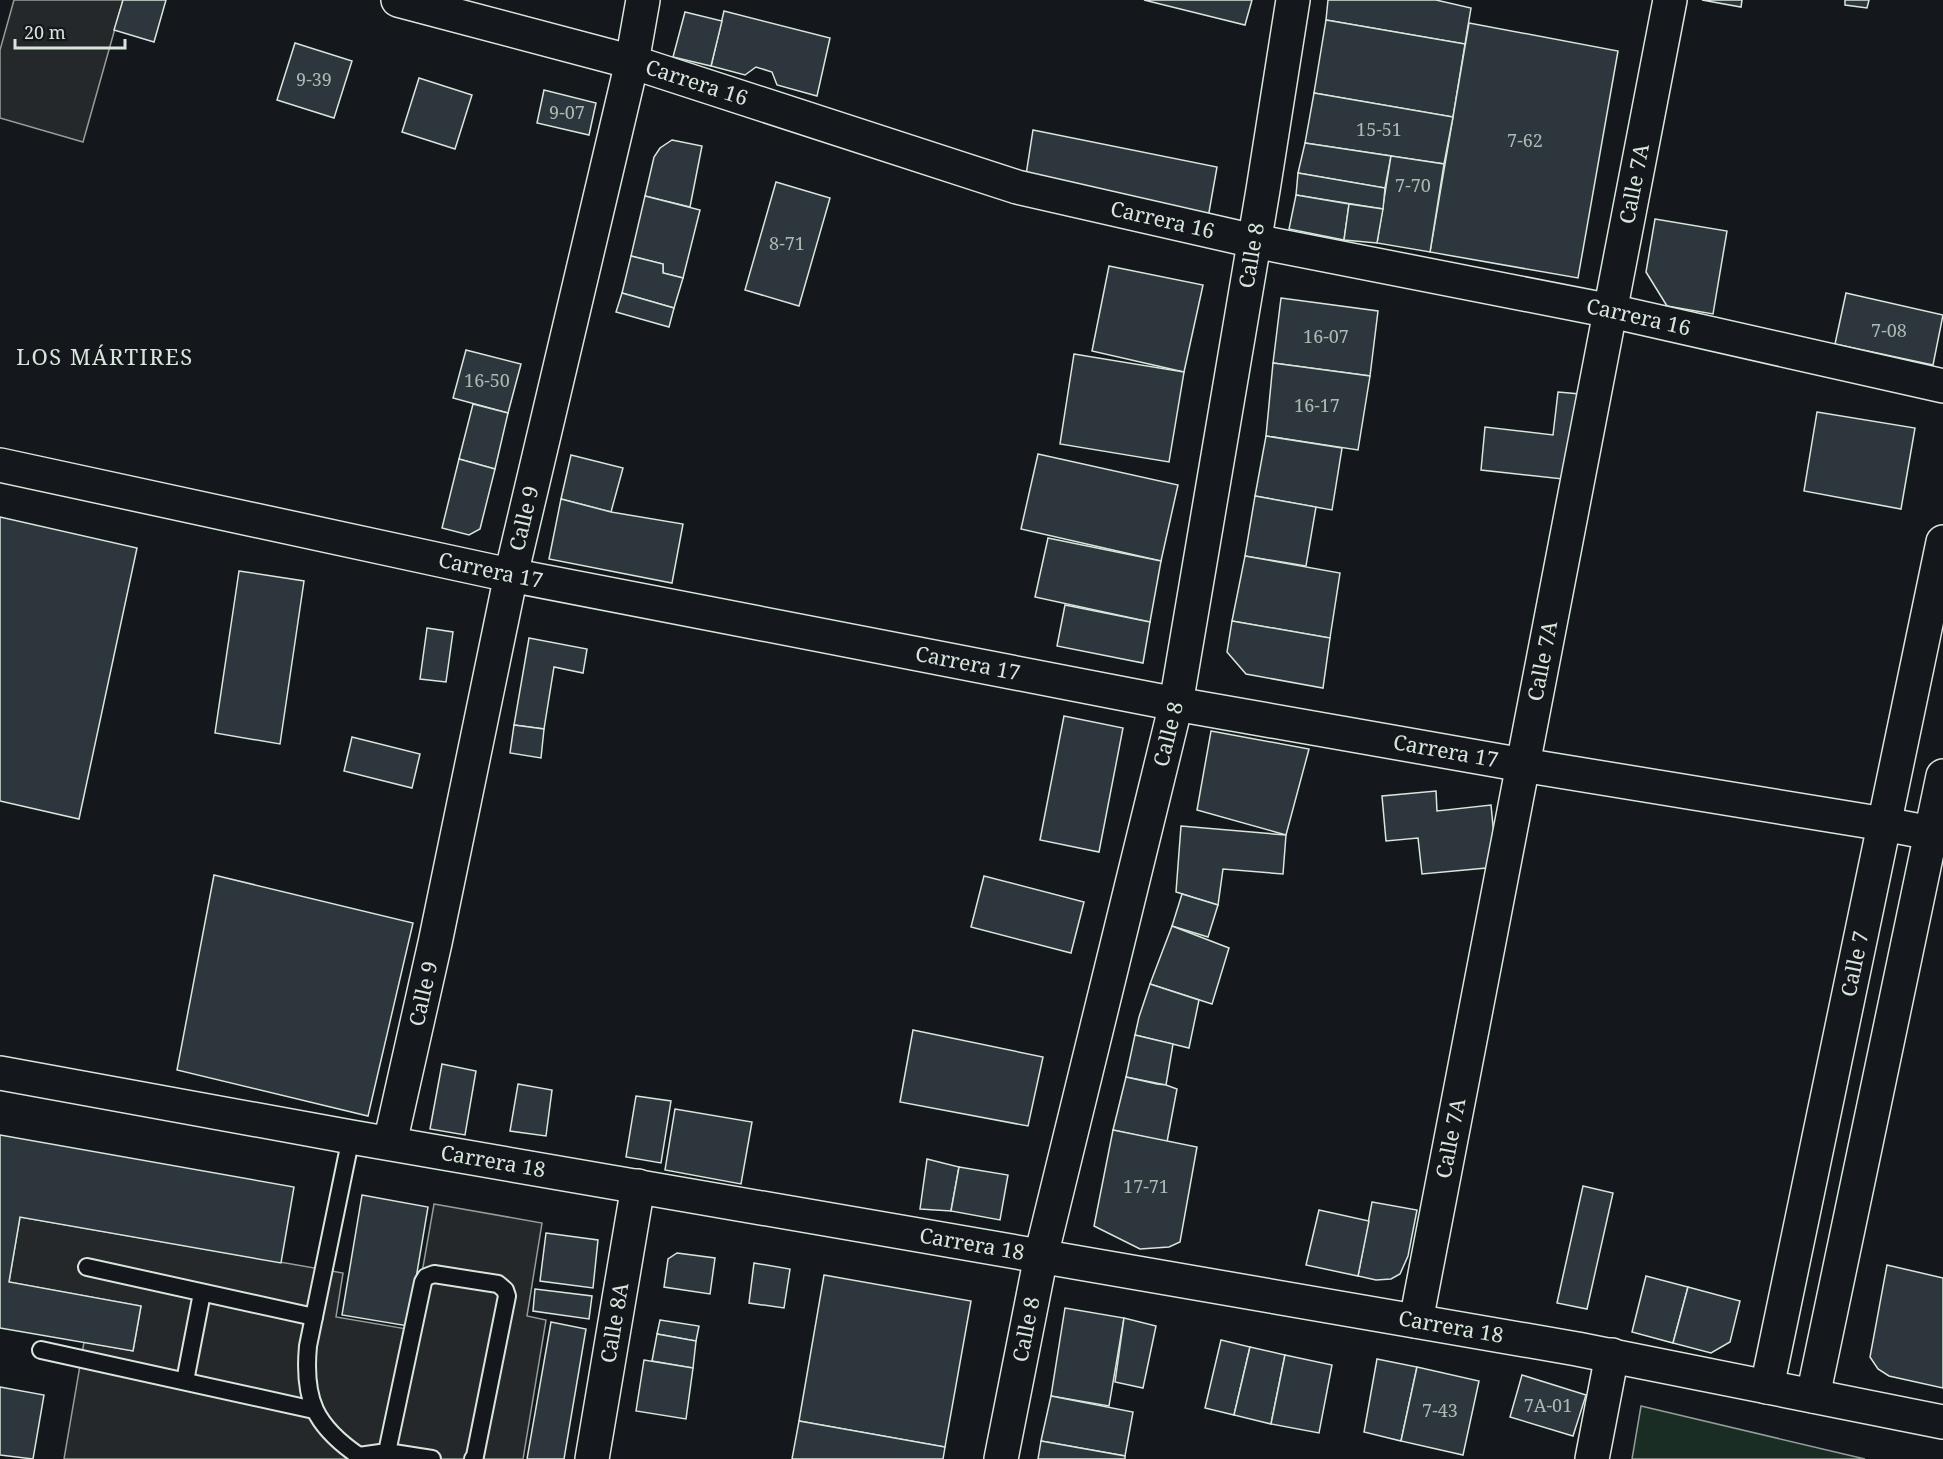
<svg xmlns="http://www.w3.org/2000/svg" width="1943" height="1459" viewBox="0 0 1943 1459" font-family="'Noto Serif',serif">
	<style>
		.green { fill: #1a2d24; stroke: #939e99; stroke-width: 1.5 }
		.parking { fill: #24282b; stroke: #939e99; stroke-width: 1.5 }
		.building { fill: #2c363c; stroke: #d8e6dc; stroke-width: 1.5 }
		.lines { fill: none; stroke-linecap: round; stroke-linejoin: round }
		.service-casing { stroke: #d8e6dc; stroke-width: 20 }
		.minor-casing { stroke: #d8e6dc; stroke-width: 36 }
		.tertiary-casing { stroke: #d8e6dc; stroke-width: 36 }
		.service { stroke: #14181c; stroke-width: 16 }
		.minor { stroke: #14181c; stroke-width: 33 }
		.tertiary { stroke: #14181c; stroke-width: 33 }
		.labels { text-anchor: middle; stroke-width: 4.5; stroke-linejoin: round; paint-order: stroke }
		.number-label { font-size: 18px; fill: #adbab4 }
		.street-label { font-size: 21px; fill: #d8e6dc; stroke: #14181c }
		.neighbourhood-label { font-size: 22px; letter-spacing: 1.5px; fill: #d8e6dc; stroke: #14181c }
	</style>
	<rect width="100%" height="100%" fill="#14181c"/>
	<polygon class="green" points="1641,1406 1865,1459 1632,1459"/>
	<g class="parking">
		<polygon points="14,0 123,0 83,142 0,118 0,50"/>
		<polygon points="434,1204 542,1223 527,1316 546,1320 523,1459 64,1459 84,1342 133,1351 141,1306 9,1282 20,1217 343,1273 336,1317 412,1330"/>
	</g>
	<g class="building">
		<polygon points="123,0 166,0 154,42 114,30"/>
		<polygon points="1144,0 1252,0 1245,25"/>
		<polygon points="1328,0 1436,0 1471,8 1465,44 1326,20"/>
		<polygon points="1702,0 1742,0 1741,7"/>
		<polygon points="1845,0 1869,0 1867,8 1845,5"/>
		<polygon points="724,11 830,38 817,96 777,85 772,72 756,67 745,75 711,66"/>
		<polygon points="685,12 722,21 711,66 673,57"/>
		<polygon points="1326,20 1465,44 1453,117 1314,93"/>
		<polygon points="1469,23 1618,51 1578,278 1430,252"/>
		<polygon points="295,43 352,61 334,118 277,100"/>
		<polygon points="419,78 472,95 455,149 402,132"/>
		<polygon points="544,90 596,103 589,135 537,123"/>
		<polygon points="1314,93 1453,117 1444,164 1305,143"/>
		<polygon points="1033,130 1217,167 1208,218 1026,175"/>
		<polygon points="672,140 702,146 690,207 645,196 654,157 660,148"/>
		<polygon points="1305,143 1391,156 1385,188 1298,173"/>
		<polygon points="1391,156 1444,164 1430,252 1377,243"/>
		<polygon points="1298,173 1385,188 1383,209 1296,195"/>
		<polygon points="776,182 830,198 799,306 745,290"/>
		<polygon points="1296,195 1349,204 1344,240 1289,229"/>
		<polygon points="645,196 700,210 683,278 663,273 663,264 631,256"/>
		<polygon points="1349,204 1383,209 1377,243 1344,240"/>
		<polygon points="1655,219 1727,231 1713,314 1667,306 1646,272"/>
		<polygon points="631,256 663,264 663,273 683,278 674,308 622,293"/>
		<polygon points="1109,266 1203,285 1184,372 1092,351"/>
		<polygon points="622,293 674,308 669,327 616,312"/>
		<polygon points="1846,293 1943,315 1933,365 1835,344"/>
		<polygon points="1281,298 1378,311 1370,376 1273,363"/>
		<polygon points="466,350 521,364 508,413 453,398"/>
		<polygon points="1074,354 1184,372 1169,462 1060,444"/>
		<polygon points="1273,363 1370,376 1358,450 1266,436"/>
		<polygon points="1558,392 1580,394 1572,480 1481,470 1485,427 1553,435"/>
		<polygon points="473,404 508,413 495,469 459,459"/>
		<polygon points="1817,412 1915,428 1901,509 1804,491"/>
		<polygon points="1266,436 1342,448 1332,510 1255,496"/>
		<polygon points="1038,454 1178,485 1161,561 1021,529"/>
		<polygon points="571,455 623,468 611,512 561,499"/>
		<polygon points="459,459 495,469 480,529 469,535 442,528"/>
		<polygon points="1255,496 1316,507 1306,566 1245,556"/>
		<polygon points="561,499 611,512 683,524 672,583 549,559"/>
		<polygon points="0,517 137,548 79,819 0,801"/>
		<polygon points="1048,538 1161,561 1150,622 1035,597"/>
		<polygon points="1245,556 1340,573 1330,638 1232,621"/>
		<polygon points="239,571 304,581 280,744 215,733"/>
		<polygon points="1065,605 1150,622 1143,663 1057,646"/>
		<polygon points="1232,621 1330,638 1323,688 1246,674 1227,652"/>
		<polygon points="427,628 453,632 446,682 420,679"/>
		<polygon points="529,638 587,649 583,673 554,667 544,729 514,725"/>
		<polygon points="1064,716 1123,728 1099,852 1040,840"/>
		<polygon points="514,725 544,729 541,758 510,753"/>
		<polygon points="1211,731 1309,749 1286,835 1197,810"/>
		<polygon points="352,737 420,754 412,788 344,771"/>
		<polygon points="1436,791 1437,811 1491,805 1497,867 1422,874 1418,838 1386,841 1382,796"/>
		<polygon points="1181,826 1286,835 1283,874 1223,869 1218,905 1176,892"/>
		<polygon points="214,875 413,923 368,1116 177,1070"/>
		<polygon points="984,876 1084,902 1071,953 971,927"/>
		<polygon points="1182,894 1218,905 1208,937 1172,926"/>
		<polygon points="1172,926 1229,948 1212,1004 1150,984"/>
		<polygon points="1150,984 1199,1000 1189,1048 1135,1035 1139,1017"/>
		<polygon points="913,1030 1043,1057 1028,1126 900,1102"/>
		<polygon points="1135,1035 1173,1044 1166,1085 1126,1077"/>
		<polygon points="442,1064 476,1071 465,1135 430,1129"/>
		<polygon points="1126,1077 1157,1084 1166,1085 1177,1089 1167,1142 1113,1130"/>
		<polygon points="518,1084 552,1090 546,1136 510,1131"/>
		<polygon points="636,1096 671,1101 661,1163 626,1157"/>
		<polygon points="675,1109 752,1122 741,1184 665,1170"/>
		<polygon points="1113,1130 1197,1147 1180,1242 1169,1247 1140,1249 1094,1226"/>
		<polygon points="0,1135 294,1187 281,1263 20,1217 9,1282 141,1306 133,1351 0,1328"/>
		<polygon points="927,1159 959,1167 951,1211 920,1209"/>
		<polygon points="959,1167 1008,1175 1000,1220 951,1211"/>
		<polygon points="1583,1186 1613,1193 1587,1309 1557,1303"/>
		<polygon points="362,1195 428,1207 408,1326 342,1315"/>
		<polygon points="1372,1202 1417,1210 1408,1256 1400,1274 1391,1279 1376,1280 1358,1276"/>
		<polygon points="1319,1210 1369,1221 1358,1276 1306,1265"/>
		<polygon points="546,1233 598,1240 593,1288 540,1281"/>
		<polygon points="677,1253 715,1258 710,1294 664,1287 668,1259"/>
		<polygon points="754,1263 790,1269 784,1308 749,1303"/>
		<polygon points="1887,1265 1943,1278 1943,1388 1889,1376 1878,1369 1870,1357"/>
		<polygon points="824,1275 971,1301 945,1447 799,1421"/>
		<polygon points="1646,1276 1688,1287 1673,1343 1632,1332"/>
		<polygon points="1688,1287 1740,1301 1730,1342 1711,1353 1673,1343"/>
		<polygon points="535,1289 592,1296 589,1319 533,1311"/>
		<polygon points="1065,1308 1124,1318 1109,1406 1051,1396"/>
		<polygon points="1124,1318 1156,1326 1143,1388 1115,1382"/>
		<polygon points="660,1320 699,1326 696,1341 657,1334"/>
		<polygon points="551,1322 586,1329 564,1459 527,1459"/>
		<polygon points="657,1334 696,1341 693,1368 652,1361"/>
		<polygon points="1221,1340 1250,1347 1234,1415 1205,1408"/>
		<polygon points="1250,1347 1285,1355 1271,1424 1234,1415"/>
		<polygon points="1285,1355 1332,1365 1319,1433 1271,1424"/>
		<polygon points="1377,1359 1417,1367 1401,1441 1364,1432"/>
		<polygon points="644,1360 693,1368 686,1419 636,1411"/>
		<polygon points="1417,1367 1479,1381 1463,1455 1401,1441"/>
		<polygon points="1522,1375 1586,1395 1573,1436 1510,1417"/>
		<polygon points="0,1387 44,1395 33,1459 0,1455"/>
		<polygon points="1051,1396 1133,1412 1125,1456 1041,1441"/>
		<polygon points="799,1421 945,1447 943,1459 792,1459"/>
		<polygon points="1041,1441 1125,1456 1125,1459 1038,1459"/>
	</g>
	<g class="lines">
		<defs>
			<g id="service">
				<path d="M351 1137 308 1346C303 1400 315 1426 359 1456L358 1459"/>
				<polyline points="87,1267 314,1317"/>
				<polyline points="41,1350 314,1410"/>
				<polyline points="185,1381 202,1293"/>
				<polyline points="387,1452 432,1459"/>
				<polyline points="359,1456 387,1452 423,1282 426,1277 434,1274 498,1284 505,1290 507,1296 475,1456 473,1459"/>
			</g>
			<g id="minor">
				<path id="s1" d="M398 0 632 62 1017 187 1254 241 1611 311 1943 386"/>
				<path id="s2" d="M390 1143 435 943 511 575 632 62 643 0"/>
				<path id="s3" d="M1416 1321 1670 0"/>
				<path id="s4" d="M592 1459 638 1186"/>
				<polyline points="1592,1459 1612,1355"/>
			</g>
			<g id="tertiary">
				<path id="s5" d="M0 465 500 573 1176 704 1523 765 1884 824 1931 833"/>
				<path id="s6" d="M0 1073 351 1137 1577 1349 1943 1422"/>
				<path id="s7" d="M1767 1387 1943 542"/>
				<polyline points="1813,1396 1943,776"/>
				<path id="s8" d="M1001 1459 1041 1256 1176 704 1263 190 1293 0"/>
			</g>
		</defs>
		<use href="#service" class="service-casing"/>
		<use href="#minor" class="minor-casing"/>
		<use href="#tertiary" class="tertiary-casing"/>
		<use href="#service" class="service"/>
		<use href="#minor" class="minor"/>
		<use href="#tertiary" class="tertiary"/>
	</g>
	<g class="labels">
		<g class="number-label">
			<text x="314" y="86">9-39</text>
			<text x="567" y="119">9-07</text>
			<text x="1379" y="136">15-51</text>
			<text x="1525" y="147">7-62</text>
			<text x="1413" y="192">7-70</text>
			<text x="787" y="250">8-71</text>
			<text x="1889" y="337">7-08</text>
			<text x="1326" y="343">16-07</text>
			<text x="487" y="387">16-50</text>
			<text x="1317" y="412">16-17</text>
			<text x="1146" y="1193">17-71</text>
			<text x="1548" y="1412">7A-01</text>
			<text x="1440" y="1417">7-43</text>
		</g>
		<g class="street-label">
			<text dy="7" stroke="none"><textPath href="#s1" startOffset="310">Carrera 16</textPath></text>
			<text dy="7" stroke="none"><textPath href="#s3" startOffset="1158">Calle 7A</textPath></text>
			<text dy="7" stroke="none"><textPath href="#s1" startOffset="796">Carrera 16</textPath></text>
			<text dy="7" stroke="none"><textPath href="#s8" startOffset="1230">Calle 8</textPath></text>
			<text dy="7" stroke="none"><textPath href="#s1" startOffset="1282">Carrera 16</textPath></text>
			<text dy="7" stroke="none"><textPath href="#s2" startOffset="639">Calle 9</textPath></text>
			<text dy="7" stroke="none"><textPath href="#s5" startOffset="502">Carrera 17</textPath></text>
			<text dy="7" stroke="none"><textPath href="#s3" startOffset="672">Calle 7A</textPath></text>
			<text dy="7" stroke="none"><textPath href="#s5" startOffset="988">Carrera 17</textPath></text>
			<text dy="7" stroke="none"><textPath href="#s8" startOffset="744">Calle 8</textPath></text>
			<text dy="7" stroke="none"><textPath href="#s5" startOffset="1474">Carrera 17</textPath></text>
			<text dy="7" stroke="none"><textPath href="#s7" startOffset="432">Calle 7</textPath></text>
			<text dy="7" stroke="none"><textPath href="#s2" startOffset="153">Calle 9</textPath></text>
			<text dy="7" stroke="none"><textPath href="#s3" startOffset="186">Calle 7A</textPath></text>
			<text dy="7" stroke="none"><textPath href="#s6" startOffset="501">Carrera 18</textPath></text>
			<text dy="7" stroke="none"><textPath href="#s6" startOffset="987">Carrera 18</textPath></text>
			<text dy="7" stroke="none"><textPath href="#s4" startOffset="138">Calle 8A</textPath></text>
			<text dy="7" stroke="none"><textPath href="#s6" startOffset="1473">Carrera 18</textPath></text>
			<text dy="7" stroke="none"><textPath href="#s8" startOffset="132">Calle 8</textPath></text>
		</g>
		<g class="neighbourhood-label">
			<text x="105" y="365">LOS MÁRTIRES</text>
		</g>
	</g>
	<path d="M15 39v9h110v-9" fill="none" stroke="#d8e6dc" stroke-width="3"/>
	<text x="24" y="39" font-size="18" fill="#d8e6dc" stroke="#14181c" stroke-width="4.5" paint-order="stroke">20 m</text>
</svg>
